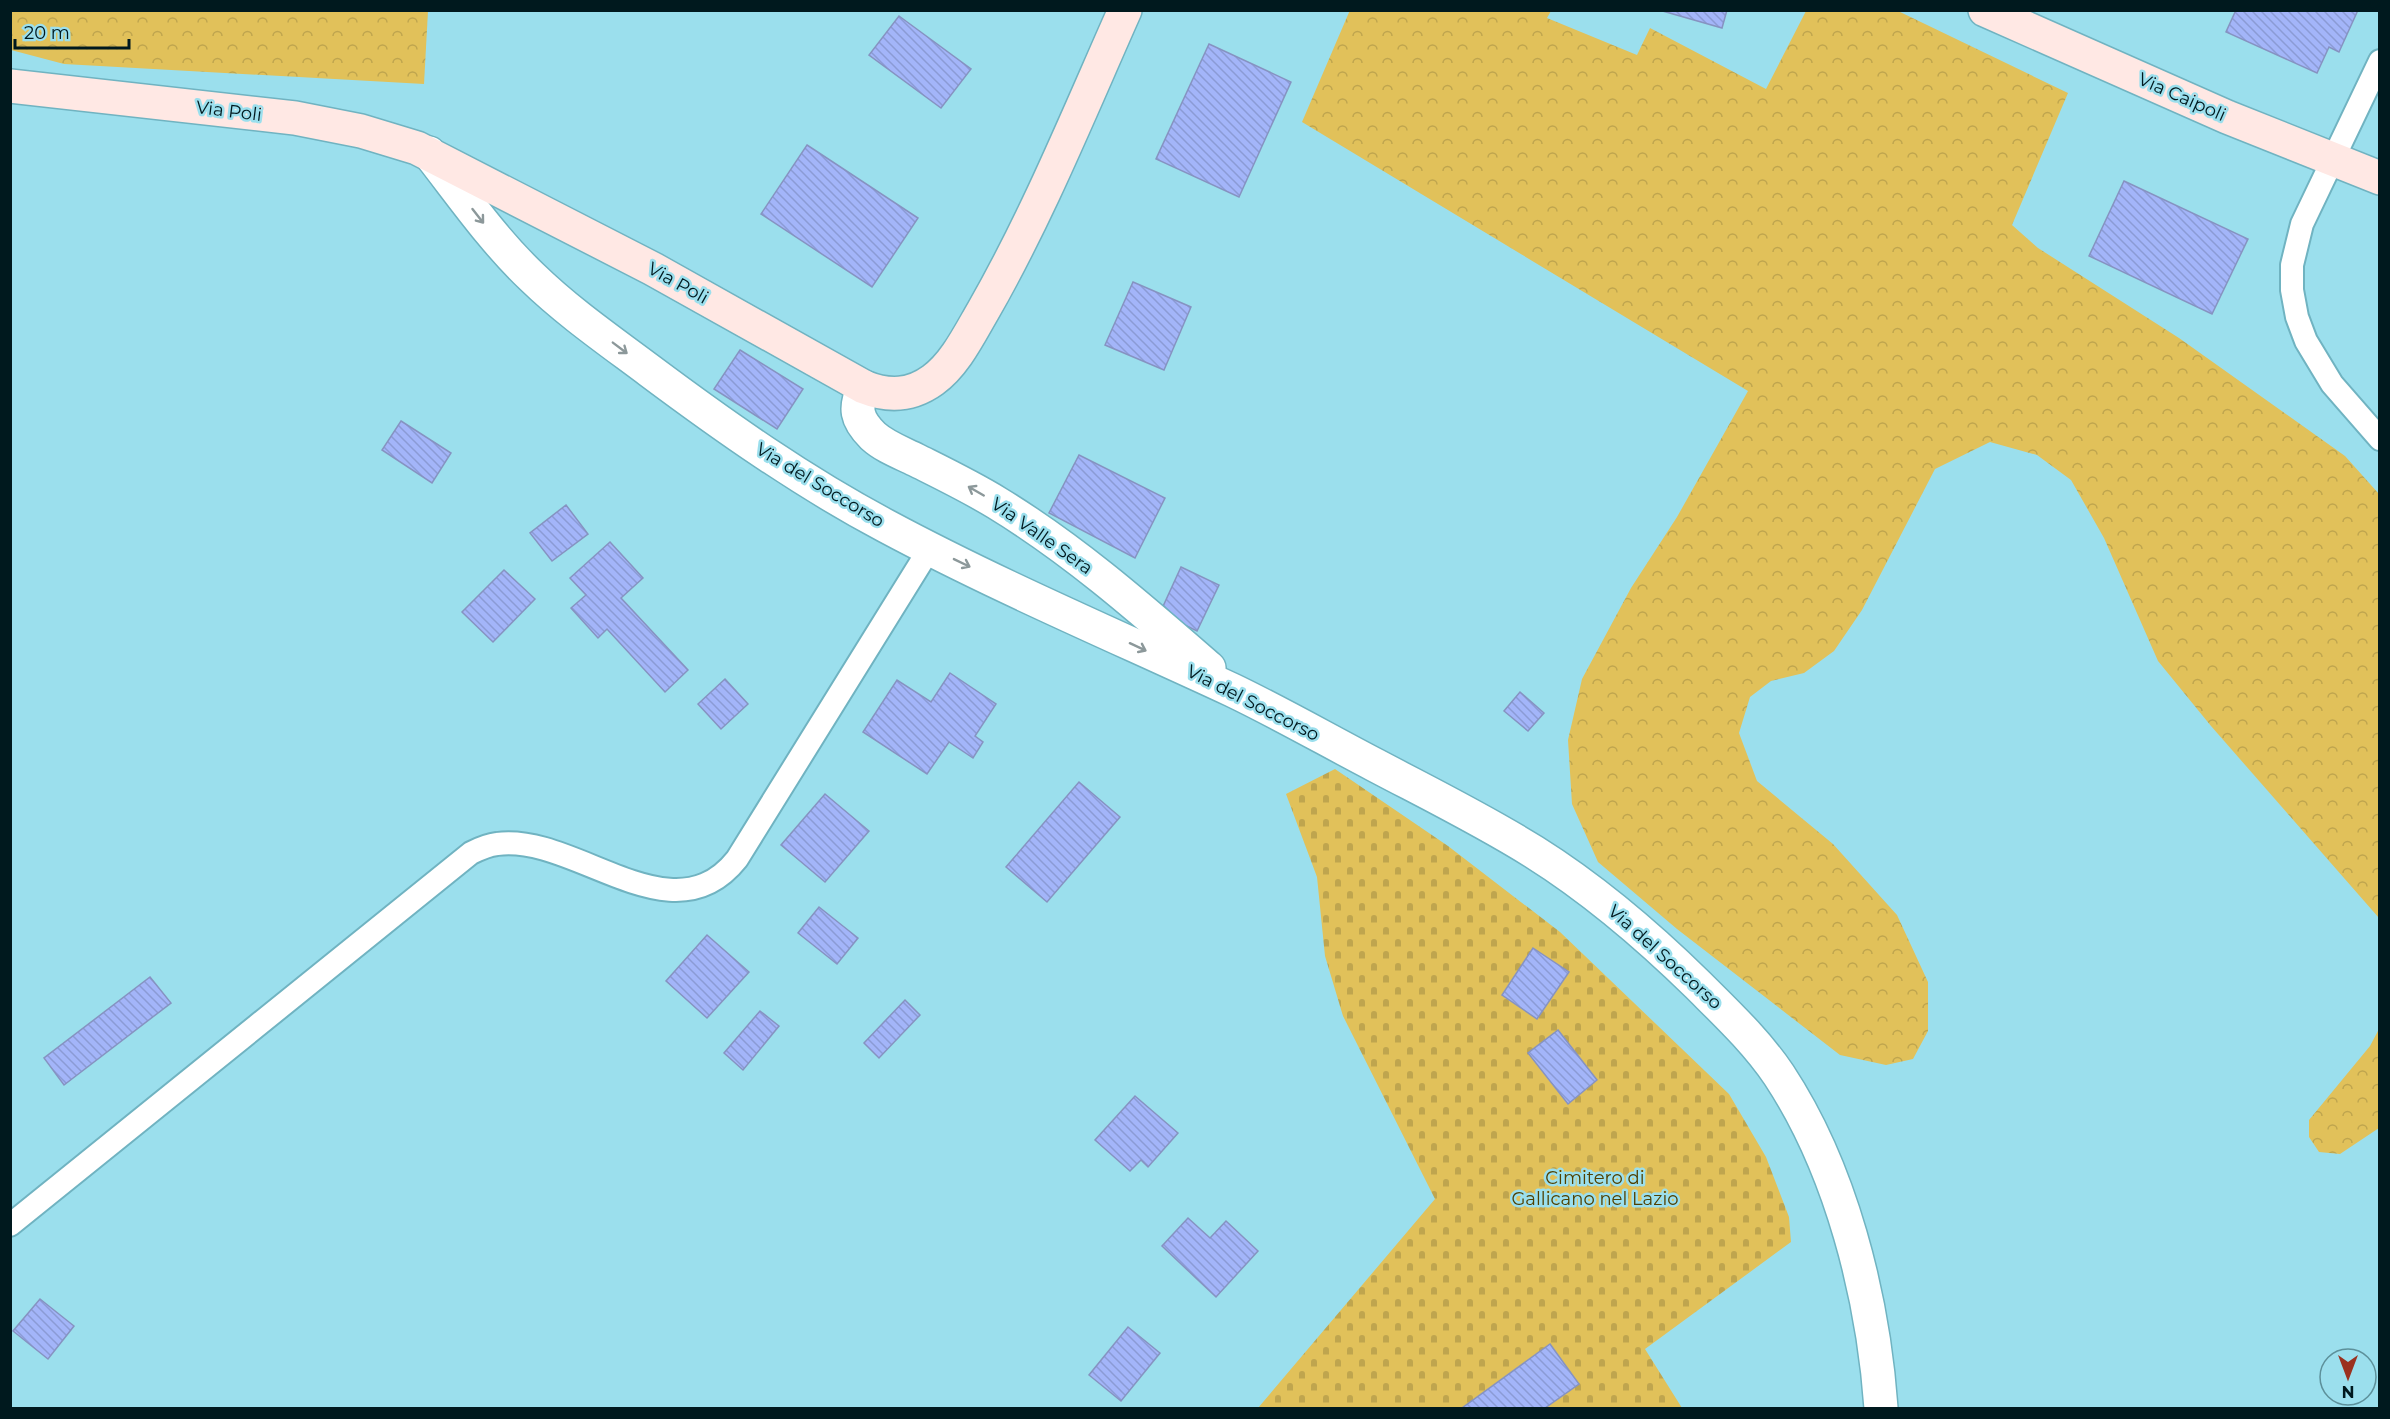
<svg xmlns="http://www.w3.org/2000/svg" width="2390" height="1419" viewBox="0 0 2390 1419" font-family="Montserrat,sans-serif">
	<style>
		.forest { fill: url(#forest-crowns) }
		.cemetery { fill: url(#cemetery-stones) }
		.building { fill: url(#building-back-hatch); stroke: #8693c1; stroke-width: 1.5 }
		.lines { fill: none; stroke-linecap: round; stroke-linejoin: round }
		.lane-casing { stroke: #70b3c1; stroke-width: 26 }
		.street-casing { stroke: #70b3c1; stroke-width: 36 }
		.secondary-casing { stroke: #70b3c1; stroke-width: 36 }
		.lane { stroke: #fff; stroke-width: 22 }
		.street { stroke: #fff; stroke-width: 33 }
		.secondary { stroke: #ffe8e4; stroke-width: 33 }
		.oneway { stroke: #8c989a }
		.labels { text-anchor: middle; stroke-width: 5; stroke-linejoin: round; paint-order: stroke }
		.street-label { font-size: 18px; fill: #00191e; stroke: #9bdfed }
		.park-label { font-size: 18px; fill: #504000; stroke: #9bdfed }
	</style>
	<defs>
		<pattern id="forest-crowns" width="20" height="18" patternUnits="userSpaceOnUse" patternTransform="scale(1.5)"><rect width="20" height="18" fill="#e1c15a"/><path d="M2 6a3 3 0 1 1 6 0M12 15a3 3 0 1 1 6 0" fill="none" stroke="#bfa54e"/></pattern>
		<pattern id="cemetery-stones" width="16" height="16" patternUnits="userSpaceOnUse" patternTransform="scale(1.5)"><rect width="16" height="16" fill="#e1c15a"/><path d="M2 7V4a2 2 0 0 1 4 0v3zM10 15v-3a2 2 0 0 1 4 0v3z" fill="#bfa54e"/></pattern>
		<pattern id="building-back-hatch" width="6" height="6" patternUnits="userSpaceOnUse" patternTransform="scale(1.5)"><rect width="6" height="6" fill="#a3b5f9"/><path d="M-1 5l2 2M0 0l6 6M5-1l2 2" fill="none" stroke="#8b9bd5"/></pattern>
	</defs>
	<rect width="100%" height="100%" fill="#9bdfed"/>
	<g class="forest">
		<polygon points="1350,10 1551,11 1547,18 1637,55 1650,28 1766,89 1806,11 1898,11 2068,93 2012,225 2038,248 2179,338 2345,456 2379,494 2379,918 2211,726 2158,661 2104,538 2071,480 2037,455 1990,442 1935,469 1862,610 1834,651 1804,673 1771,681 1750,697 1739,733 1757,781 1833,844 1897,915 1928,982 1928,1031 1913,1059 1886,1065 1840,1055 1677,929 1598,862 1572,804 1568,740 1582,679 1631,588 1677,517 1748,391 1302,122"/>
		<polygon points="10,11 428,11 424,84 64,64 11,50"/>
		<polygon points="2379,1029 2379,1128 2340,1154 2319,1152 2309,1137 2309,1120 2370,1046"/>
	</g>
	<polygon class="cemetery" points="1335,769 1448,846 1560,932 1729,1094 1766,1157 1789,1217 1791,1242 1645,1349 1682,1408 1258,1408 1435,1199 1343,1016 1325,956 1317,877 1286,794"/>
	<g class="building">
		<polygon points="1659,10 1727,10 1722,28"/>
		<polygon points="2236,10 2358,10 2339,52 2329,47 2317,73 2226,32"/>
		<polygon points="899,16 971,69 941,108 869,55"/>
		<polygon points="1209,44 1291,82 1239,197 1156,159"/>
		<polygon points="807,145 918,218 872,287 761,214"/>
		<polygon points="2124,181 2248,239 2212,314 2089,256"/>
		<polygon points="1133,282 1191,307 1164,370 1105,345"/>
		<polygon points="740,350 803,389 777,429 714,389"/>
		<polygon points="401,421 451,453 432,483 382,450"/>
		<polygon points="1079,455 1165,498 1135,558 1049,513"/>
		<polygon points="566,505 588,534 552,561 530,533"/>
		<polygon points="610,542 643,578 621,598 688,670 665,692 607,629 598,638 571,608 586,595 570,578"/>
		<polygon points="1181,567 1219,585 1197,631 1160,613"/>
		<polygon points="504,570 535,599 493,642 462,612"/>
		<polygon points="950,673 996,704 975,736 983,742 973,758 949,742 927,774 863,732 897,680 931,702"/>
		<polygon points="725,679 748,704 721,729 698,704"/>
		<polygon points="1520,692 1544,713 1528,731 1504,711"/>
		<polygon points="1079,782 1120,817 1047,902 1006,867"/>
		<polygon points="825,794 869,831 825,882 781,845"/>
		<polygon points="819,907 858,938 837,964 798,933"/>
		<polygon points="707,935 749,972 707,1018 666,981"/>
		<polygon points="1533,948 1569,972 1537,1019 1502,995"/>
		<polygon points="150,977 171,1003 64,1085 44,1058"/>
		<polygon points="905,1000 920,1015 879,1058 864,1043"/>
		<polygon points="760,1011 779,1026 743,1070 724,1053"/>
		<polygon points="1558,1030 1597,1080 1568,1104 1528,1053"/>
		<polygon points="1135,1096 1178,1133 1148,1167 1141,1160 1130,1171 1095,1140"/>
		<polygon points="1188,1218 1210,1238 1226,1221 1258,1251 1216,1297 1162,1246"/>
		<polygon points="40,1299 74,1326 48,1359 13,1331"/>
		<polygon points="1128,1327 1160,1353 1121,1401 1089,1375"/>
		<polygon points="1550,1344 1579,1384 1545,1408 1462,1408"/>
	</g>
	<g class="lines">
		<defs>
			<g id="lane">
				<polyline points="2380,61 2302,224 2292,265 2292,290 2297,317 2306,341 2332,384 2380,439"/>
				<path d="M10 1225 471 853C479 849 488 845 497 844 575 833 672 941 737 859L930 548"/>
			</g>
			<g id="street">
				<path d="M429 153C462 195 493 240 532 277 568 312 610 341 650 371 725 427 803 482 886 526 998 586 1116 636 1232 690 1280 713 1327 740 1375 765 1428 793 1483 820 1534 852 1593 889 1648 936 1698 985 1726 1013 1756 1041 1779 1075 1841 1169 1873 1296 1881 1408"/>
				<path d="M864 387C854 408 856 419 873 436 885 447 902 453 916 460 944 474 971 487 997 503 1074 550 1141 609 1209 668"/>
			</g>
			<g id="secondary">
				<polyline points="1985,10 2227,117 2380,178"/>
				<path d="M10 86 295 118 361 131 417 148 653 269 864 387C889 397 911 396 933 380 955 364 969 335 983 311 1038 215 1080 111 1125 10"/>
			</g>
		</defs>
		<use href="#lane" class="lane-casing"/>
		<use href="#street" class="street-casing"/>
		<use href="#secondary" class="secondary-casing"/>
		<use href="#lane" class="lane"/>
		<use href="#street" class="street"/>
		<use href="#secondary" class="secondary"/>
	</g>
	<defs><path id="oneway-shaft" d="M-6 0H5M1.5-3L5.5 0L1.5 3" fill="none" stroke-width="1.6" stroke-linecap="round" stroke-linejoin="round" transform="scale(1.5)"/></defs>
	<g class="oneway">
		<use href="#oneway-shaft" transform="translate(478 216) rotate(52)"/>
		<use href="#oneway-shaft" transform="translate(620 348) rotate(37)"/>
		<use href="#oneway-shaft" transform="translate(976 491) rotate(-150)"/>
		<use href="#oneway-shaft" transform="translate(962 563) rotate(26)"/>
		<use href="#oneway-shaft" transform="translate(1138 647) rotate(25)"/>
	</g>
	<g class="labels">
		<g class="street-label">
			<text transform="translate(2182 97) rotate(24)" y="6">Via Caipoli</text>
			<text transform="translate(229 111) rotate(7)" y="6">Via Poli</text>
			<text transform="translate(678 283) rotate(29)" y="6">Via Poli</text>
			<text transform="translate(820 485) rotate(31)" y="6">Via del Soccorso</text>
			<text transform="translate(1042 536) rotate(35)" y="6">Via Valle Sera</text>
			<text transform="translate(1253 703) rotate(27)" y="6">Via del Soccorso</text>
			<text transform="translate(1665 957) rotate(42)" y="6">Via del Soccorso</text>
		</g>
		<g class="park-label">
			<text x="1595" y="1184">Cimitero di<tspan x="1595" dy="21">Gallicano nel Lazio</tspan></text>
		</g>
	</g>
	<rect width="2390" height="1419" fill="none" stroke="#00191e" stroke-width="24"/>
	<g transform="translate(2348 1377) rotate(180)"><circle r="28" fill="#9bdfed" stroke="#5d909a" stroke-width="1.5"/>
	<path d="M0-4.5L10 22L0 15L-10 22Z" fill="#9b311f"/>
	<text y="-9" font-size="16" font-weight="bold" text-anchor="middle" fill="#00191e">N</text>
	</g>
	<path d="M15 39v9h114v-9" fill="none" stroke="#00191e" stroke-width="3"/>
	<text x="24" y="39" font-size="18" fill="#00191e" stroke="#9bdfed" stroke-width="4.5" paint-order="stroke">20 m</text>
</svg>
